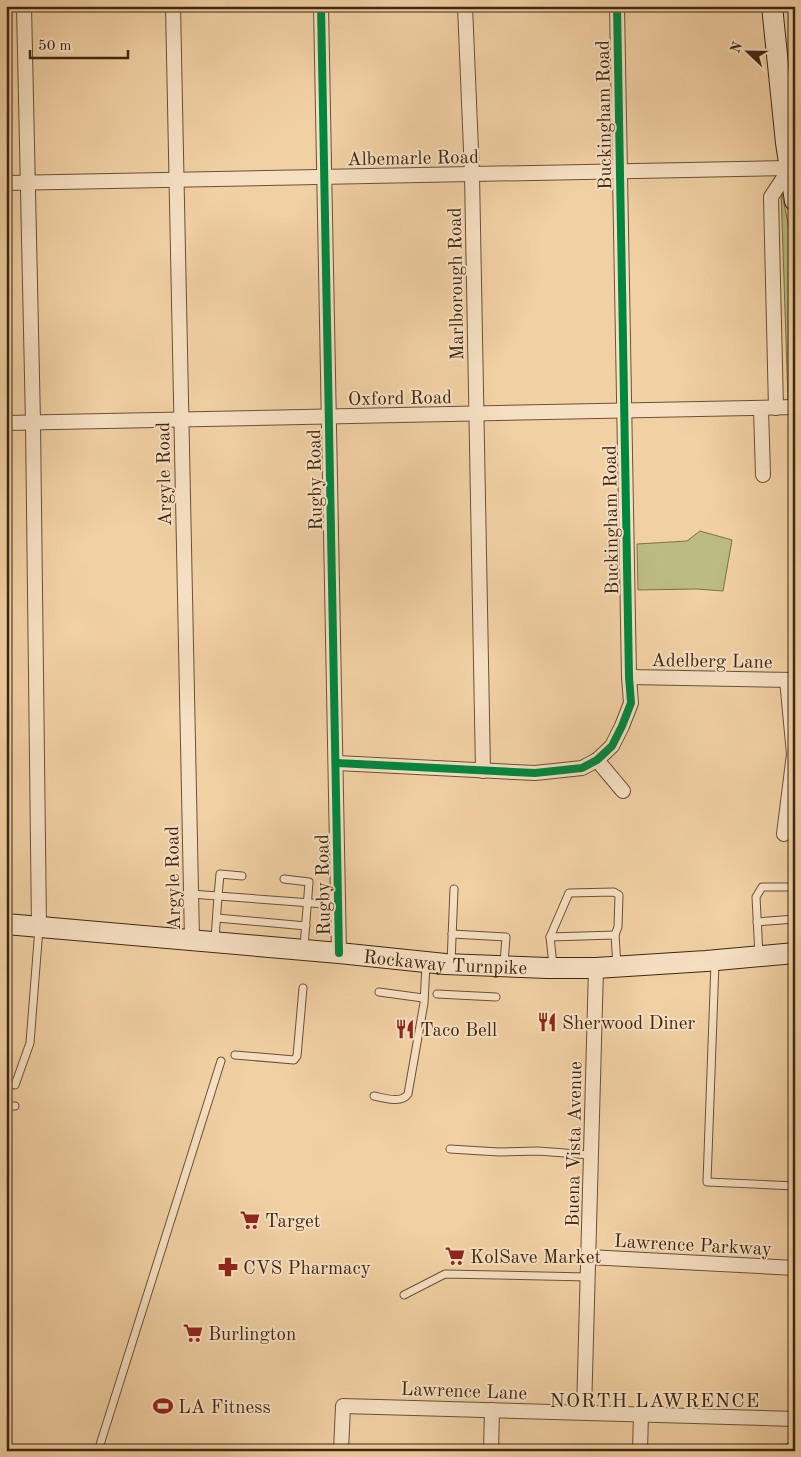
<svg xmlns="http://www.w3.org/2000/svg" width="801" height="1457" viewBox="0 0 801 1457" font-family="'Old Standard TT',serif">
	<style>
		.green { fill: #bbbb84; stroke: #7c714b }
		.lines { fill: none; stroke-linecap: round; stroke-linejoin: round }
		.lane-casing { stroke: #6b5136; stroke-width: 9 }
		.street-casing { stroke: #6b5136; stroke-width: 16 }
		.secondary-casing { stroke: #3e2712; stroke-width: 22 }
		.lane { stroke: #f6e0c3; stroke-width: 7 }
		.street { stroke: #f6e0c3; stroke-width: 14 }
		.secondary { stroke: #f6e0c3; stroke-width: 20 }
		.cycleway-casing { stroke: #f6e0c3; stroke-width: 11 }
		.cycleway { stroke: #00873e; stroke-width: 8 }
		.labels { text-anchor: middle; stroke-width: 4; stroke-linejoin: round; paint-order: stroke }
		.street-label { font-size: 19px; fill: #3e2712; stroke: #f6e0c3 }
		.poi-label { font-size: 19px; fill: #3e2712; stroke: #f6e0c3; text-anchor: start }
		.neighbourhood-label { font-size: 20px; letter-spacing: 1px; fill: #3e2712; stroke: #f6e0c3 }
	</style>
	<rect width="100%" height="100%" fill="#f1d0a3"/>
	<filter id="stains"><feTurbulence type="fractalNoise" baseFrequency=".004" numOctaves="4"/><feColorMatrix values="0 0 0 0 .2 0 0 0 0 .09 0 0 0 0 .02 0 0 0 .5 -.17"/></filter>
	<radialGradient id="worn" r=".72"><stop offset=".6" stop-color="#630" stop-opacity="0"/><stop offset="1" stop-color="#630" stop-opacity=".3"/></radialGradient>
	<g class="green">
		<polygon points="781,189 795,257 795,401 788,401"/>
		<polygon points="700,531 732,540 723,591 696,589 638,590 637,544 687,541"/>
	</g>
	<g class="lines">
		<defs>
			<g id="lane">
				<polyline points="242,876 220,874 218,896 338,905"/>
				<polyline points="284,879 309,882 304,947"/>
				<polyline points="190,894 218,896 215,939"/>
				<polyline points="217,918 306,926"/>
				<polyline points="757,922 795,919"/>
				<polyline points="452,934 506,937 504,963"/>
				<polyline points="550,937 615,935"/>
				<polyline points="6,942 7,927"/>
				<polyline points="759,955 756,897 762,887 795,887"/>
				<polyline points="451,963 454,889"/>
				<polyline points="715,963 707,1182 795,1186"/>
				<polyline points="553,965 550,937 569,893 614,892 619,895 618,927 615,935 617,966"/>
				<polyline points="379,992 423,998"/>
				<polyline points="437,994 496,997"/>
				<polyline points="235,1055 294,1060 297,1056 303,988"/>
				<polyline points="15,1085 30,1043 39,928"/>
				<path d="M374 1096C385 1098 401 1104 408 1094L424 1003 426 965"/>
				<polyline points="6,1106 15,1106"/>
				<polyline points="450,1149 499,1152 538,1151 591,1155"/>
				<polyline points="404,1295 445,1274 588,1277"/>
				<polyline points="98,1451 221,1061"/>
				<polyline points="789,1451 789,1447"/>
			</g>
			<g id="street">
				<polyline points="24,6 33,423 39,927"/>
				<polyline points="173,6 192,940"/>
				<polyline points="321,6 339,953"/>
				<polyline points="465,6 472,174 483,771"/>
				<polyline points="6,183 790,168"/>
				<polyline points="776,408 771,197 790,168"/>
				<polyline points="761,409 763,475"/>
				<polyline points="6,423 795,407"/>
				<polyline points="629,677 795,680"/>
				<polyline points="597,760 623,791"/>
				<polyline points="337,763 535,773 582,768 597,760 612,746 622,726 631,703 629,677 617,6"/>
				<polyline points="784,834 794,754 787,680"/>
				<polyline points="588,1257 795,1268"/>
				<polyline points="584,1412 596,968"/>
				<polyline points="341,1451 343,1406 795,1419"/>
				<polyline points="491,1451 492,1410"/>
				<polyline points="640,1451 641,1413"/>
			</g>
			<g id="secondary">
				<polyline points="772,6 786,143 795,201"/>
				<path id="s1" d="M6 924 339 953 445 964 548 968H596L706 961 795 953"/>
			</g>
		</defs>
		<use href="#lane" class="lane-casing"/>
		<use href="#street" class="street-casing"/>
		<use href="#secondary" class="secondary-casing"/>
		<use href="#lane" class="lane"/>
		<use href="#street" class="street"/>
		<use href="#secondary" class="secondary"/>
		<defs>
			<g id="cycleway">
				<polyline points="321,6 339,953"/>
				<polyline points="337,763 535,773 582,768 597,760 612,746 622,726 631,703 629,677 617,6"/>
			</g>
		</defs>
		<use href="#cycleway" class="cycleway-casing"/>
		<use href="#cycleway" class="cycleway"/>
	</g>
	<defs>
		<symbol id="restaurant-bare" viewBox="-9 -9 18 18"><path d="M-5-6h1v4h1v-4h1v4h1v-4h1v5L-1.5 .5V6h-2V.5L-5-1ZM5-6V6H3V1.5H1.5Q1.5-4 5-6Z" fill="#8f2418" stroke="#f6e0c3" stroke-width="2.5" paint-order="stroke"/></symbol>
		<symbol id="supermarket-bare" viewBox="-9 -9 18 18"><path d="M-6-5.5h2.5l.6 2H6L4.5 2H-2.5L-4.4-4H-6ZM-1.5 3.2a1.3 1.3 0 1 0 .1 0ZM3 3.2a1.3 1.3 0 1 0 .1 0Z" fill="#8f2418" stroke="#f6e0c3" stroke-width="2.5" paint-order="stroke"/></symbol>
		<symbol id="pharmacy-bare" viewBox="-9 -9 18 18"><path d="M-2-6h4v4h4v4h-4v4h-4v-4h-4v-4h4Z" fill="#8f2418" stroke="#f6e0c3" stroke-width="2.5" paint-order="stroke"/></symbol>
		<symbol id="stadium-bare" viewBox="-9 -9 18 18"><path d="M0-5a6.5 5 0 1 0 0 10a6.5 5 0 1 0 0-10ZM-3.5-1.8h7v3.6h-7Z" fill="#8f2418" stroke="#f6e0c3" stroke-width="2.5" paint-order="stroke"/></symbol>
	</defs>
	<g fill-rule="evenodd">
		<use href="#restaurant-bare" x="533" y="1008" width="28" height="28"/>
		<use href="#restaurant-bare" x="391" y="1015" width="28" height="28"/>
		<use href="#supermarket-bare" x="236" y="1206" width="28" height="28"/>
		<use href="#supermarket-bare" x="441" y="1242" width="28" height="28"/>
		<use href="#pharmacy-bare" x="214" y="1253" width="28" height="28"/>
		<use href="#supermarket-bare" x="179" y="1319" width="28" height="28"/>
		<use href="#stadium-bare" x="149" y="1392" width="28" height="28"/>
	</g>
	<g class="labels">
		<g class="street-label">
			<text transform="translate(603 115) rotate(-91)" y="7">Buckingham Road</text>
			<text transform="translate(413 157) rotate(-1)" y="7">Albemarle Road</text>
			<text transform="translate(455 284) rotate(-91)" y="7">Marlborough Road</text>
			<text transform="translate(400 397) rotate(-1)" y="7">Oxford Road</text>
			<text transform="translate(163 474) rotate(-91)" y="7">Argyle Road</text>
			<text transform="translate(314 480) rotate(-91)" y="7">Rugby Road</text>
			<text transform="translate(610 520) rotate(-91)" y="7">Buckingham Road</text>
			<text transform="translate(712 660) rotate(1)" y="7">Adelberg Lane</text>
			<text transform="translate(172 878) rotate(-91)" y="7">Argyle Road</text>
			<text transform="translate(322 885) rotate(-91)" y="7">Rugby Road</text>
			<text dy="7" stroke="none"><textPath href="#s1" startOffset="441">Rockaway Turnpike</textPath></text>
			<text transform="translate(573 1144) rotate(-89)" y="7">Buena Vista Avenue</text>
			<text transform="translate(693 1244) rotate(3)" y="7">Lawrence Parkway</text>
			<text transform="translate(464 1390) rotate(2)" y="7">Lawrence Lane</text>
		</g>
		<g class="poi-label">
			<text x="562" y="1029">Sherwood Diner</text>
			<text x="420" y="1036">Taco Bell</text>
			<text x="265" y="1227">Target</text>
			<text x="470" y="1263">KolSave Market</text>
			<text x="243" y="1274">CVS Pharmacy</text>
			<text x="208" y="1340">Burlington</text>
			<text x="178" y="1413">LA Fitness</text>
		</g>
		<g class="neighbourhood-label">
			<text x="655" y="1407">NORTH LAWRENCE</text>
		</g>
	</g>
	<rect width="801" height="1457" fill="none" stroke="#f1d0a3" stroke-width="25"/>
	<rect x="8" y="8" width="786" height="1442" fill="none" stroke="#3e2712" stroke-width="2.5"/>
	<rect x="12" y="12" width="776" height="1432" fill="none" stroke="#3e2712"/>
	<g transform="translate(748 52) rotate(292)" stroke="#f6e0c3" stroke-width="4" paint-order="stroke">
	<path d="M0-4L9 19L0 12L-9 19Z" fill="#3e2712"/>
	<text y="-8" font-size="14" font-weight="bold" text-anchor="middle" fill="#3e2712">N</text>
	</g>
	<path d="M30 50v8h98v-8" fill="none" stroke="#3e2712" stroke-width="2.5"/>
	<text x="38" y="50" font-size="15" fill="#3e2712" stroke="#f6e0c3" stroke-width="4" paint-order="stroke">50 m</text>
	<rect width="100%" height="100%" filter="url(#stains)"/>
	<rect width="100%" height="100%" fill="url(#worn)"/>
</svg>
